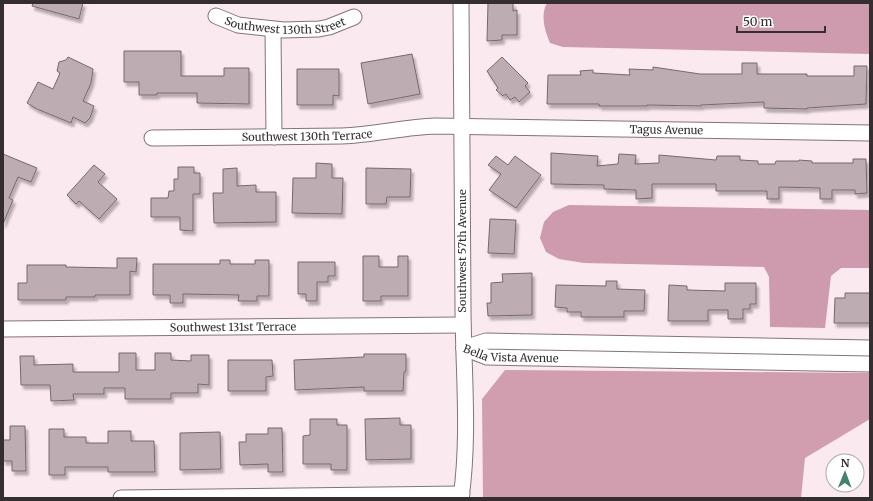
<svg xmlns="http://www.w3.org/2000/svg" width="873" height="501" viewBox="0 0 873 501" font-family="Merriweather,serif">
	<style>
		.forest { fill: #d09eaf }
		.water { fill: #cd9bad }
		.building { fill: #bdadb2; stroke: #77686d; filter: url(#shadow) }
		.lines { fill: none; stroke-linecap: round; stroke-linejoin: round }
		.minor-casing { stroke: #837479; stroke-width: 17 }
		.minor { stroke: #fff; stroke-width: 15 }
		.labels { text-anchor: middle; stroke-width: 3; stroke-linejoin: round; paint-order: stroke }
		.street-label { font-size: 11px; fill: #352e30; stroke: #fff }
	</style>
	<defs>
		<filter id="shadow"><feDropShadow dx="2.5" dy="4" stdDeviation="1" flood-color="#0004"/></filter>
	</defs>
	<rect width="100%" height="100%" fill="#fae9ef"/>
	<polygon class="forest" points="505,370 870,373 870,419 805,458 801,498 483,498 482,399"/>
	<g class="water">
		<path d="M547 3H870V54L563 47 550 43C545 31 540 15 547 3Z"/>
		<polygon points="569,205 870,210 870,268 841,268 831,276 825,328 770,327 769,277 764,267 584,263 559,259 546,252 540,238 544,222 553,212"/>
	</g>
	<g class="building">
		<polygon points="33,3 83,3 79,19 32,6"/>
		<polygon points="488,3 513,3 513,11 517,10 517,35 502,35 502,40 487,41"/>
		<polygon points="124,51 181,51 181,76 224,76 224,68 249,68 249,104 197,103 197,93 157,93 157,95 139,95 139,82 124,82"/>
		<polygon points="412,54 420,94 368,104 361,63"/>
		<polygon points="68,57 93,69 91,83 83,101 94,106 90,118 85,123 73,117 71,123 37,109 27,103 38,82 53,89 60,73 57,71 59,62 66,60"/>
		<polygon points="502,57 528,83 525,86 530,92 519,102 515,97 510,100 506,94 503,96 496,90 498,88 487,71"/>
		<polygon points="742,63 757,63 757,74 807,74 807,76 854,76 854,66 867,66 866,104 807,108 807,109 764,108 764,102 701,105 701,106 647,105 647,106 599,106 599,104 547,104 548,75 581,75 580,71 593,70 593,73 630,75 629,69 653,70 653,67 700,74 742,74"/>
		<polygon points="297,69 339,69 339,96 333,95 333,105 297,105"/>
		<polygon points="551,153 598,156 597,166 618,164 619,154 636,155 635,164 659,163 659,155 716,160 717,156 740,156 740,160 758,161 758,164 775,164 776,161 799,161 799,160 812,161 812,163 853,163 853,159 866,159 867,193 855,194 855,190 832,190 832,199 820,199 820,188 779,187 779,199 767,199 767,191 716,191 716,184 652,184 652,198 636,199 636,190 604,189 604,185 551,184"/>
		<polygon points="3,154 37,168 31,182 18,177 9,198 13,200 3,224"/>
		<polygon points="496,156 508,165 515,156 541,175 516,208 489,190 501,174 488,165"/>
		<polygon points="316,163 332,164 332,178 343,178 342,214 292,213 293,178 316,178"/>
		<polygon points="94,165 105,174 98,182 117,199 99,219 79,201 76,204 67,195"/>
		<polygon points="178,167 194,167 194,173 200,173 200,194 193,194 193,231 180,230 180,217 151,217 151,198 168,198 169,191 174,191 174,179 178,179"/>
		<polygon points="237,168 237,186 256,185 256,192 276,192 276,222 214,223 213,193 223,193 223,169"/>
		<polygon points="366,168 411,169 410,197 387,197 386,204 366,204"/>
		<polygon points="490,219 516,220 514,254 488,253"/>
		<polygon points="363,256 379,256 379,267 398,267 398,256 408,256 408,296 381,296 381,301 363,301"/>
		<polygon points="117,258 137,258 136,272 130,271 130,295 95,295 95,297 66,297 66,300 18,300 18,283 27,283 27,265 66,265 66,267 117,268"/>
		<polygon points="220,260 230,260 230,264 255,264 255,260 269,260 269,296 257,296 257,301 238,301 239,295 183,294 183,303 170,303 170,295 153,295 153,264 220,264"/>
		<polygon points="298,262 335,262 335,276 328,276 328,282 317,282 317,301 306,301 306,294 298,294"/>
		<polygon points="532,273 532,315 488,316 487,303 491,303 491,283 503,282 502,274"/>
		<polygon points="606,281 617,281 617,289 645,290 644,311 624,311 624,317 581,317 581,312 567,312 567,308 555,307 556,285 606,286"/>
		<polygon points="725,283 756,283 756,304 750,304 750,309 743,309 743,319 728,319 728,310 708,310 708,321 668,321 669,285 687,286 687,290 725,291"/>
		<polygon points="845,293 870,293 870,323 834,323 835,298 845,298"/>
		<polygon points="119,353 136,353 136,370 155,370 155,353 171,353 171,360 191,361 191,355 209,355 209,385 198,384 198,393 171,393 171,399 125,399 125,388 104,388 104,394 73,394 74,400 51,401 50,385 21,385 20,356 34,356 34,365 73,364 73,372 119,372"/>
		<polygon points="364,354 406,354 406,371 404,372 403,391 364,391 364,387 295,390 294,360 364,357"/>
		<polygon points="228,360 272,360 273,376 266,377 266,391 228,391"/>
		<polygon points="400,418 400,425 411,425 411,459 366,460 365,419"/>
		<polygon points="310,419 337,419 337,425 347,425 347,470 331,470 331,464 303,464 303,436 310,435"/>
		<polygon points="10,426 25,426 26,471 12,471 12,461 3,461 3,440 10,440"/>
		<polygon points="268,428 282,428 283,472 268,472 268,464 240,465 239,442 246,442 246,434 268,434"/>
		<polygon points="49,429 64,429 64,437 86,437 86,443 108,443 108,431 131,431 131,441 154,441 155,472 108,472 108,467 65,467 65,475 49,475"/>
		<polygon points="220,432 221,469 180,470 180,433"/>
	</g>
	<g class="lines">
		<defs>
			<g id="minor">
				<path id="s1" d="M216 16 238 25 284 30 319 29 329 27 354 17"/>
				<polyline points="273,30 274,137"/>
				<path id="s2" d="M152 138 342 136C374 135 404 127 435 126L870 133"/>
				<path id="s3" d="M3 329 463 325"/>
				<path id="s4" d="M464 348 487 357 870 364"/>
				<polyline points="464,348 486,341 870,348"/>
				<polyline points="121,498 462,494"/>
				<path d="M461 498C470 434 463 369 463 305 462 204 462 104 461 3"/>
			</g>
		</defs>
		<use href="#minor" class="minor-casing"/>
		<use href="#minor" class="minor"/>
	</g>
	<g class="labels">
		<g class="street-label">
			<text dy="4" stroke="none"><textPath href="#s1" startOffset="71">Southwest 130th Street</textPath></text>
			<text dy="4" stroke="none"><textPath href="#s2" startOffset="515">Tagus Avenue</textPath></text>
			<text dy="4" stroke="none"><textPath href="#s2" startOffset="155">Southwest 130th Terrace</textPath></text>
			<text transform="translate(462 251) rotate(-90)" y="4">Southwest 57th Avenue</text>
			<text dy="4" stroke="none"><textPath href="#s3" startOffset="230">Southwest 131st Terrace</textPath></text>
			<text dy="4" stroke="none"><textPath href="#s4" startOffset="48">Bella Vista Avenue</textPath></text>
		</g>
	</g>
	<rect width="873" height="501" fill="none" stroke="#352e30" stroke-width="8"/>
	<g transform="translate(845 473) rotate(1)"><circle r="19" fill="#ffffff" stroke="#aeabac"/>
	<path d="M0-3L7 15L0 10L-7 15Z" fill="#418273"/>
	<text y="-6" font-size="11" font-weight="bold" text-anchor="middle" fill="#352e30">N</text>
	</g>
	<path d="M737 26v6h88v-6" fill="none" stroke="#352e30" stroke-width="2"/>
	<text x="743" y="26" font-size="12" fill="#352e30" stroke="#ffffff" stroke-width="3" paint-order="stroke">50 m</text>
</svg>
